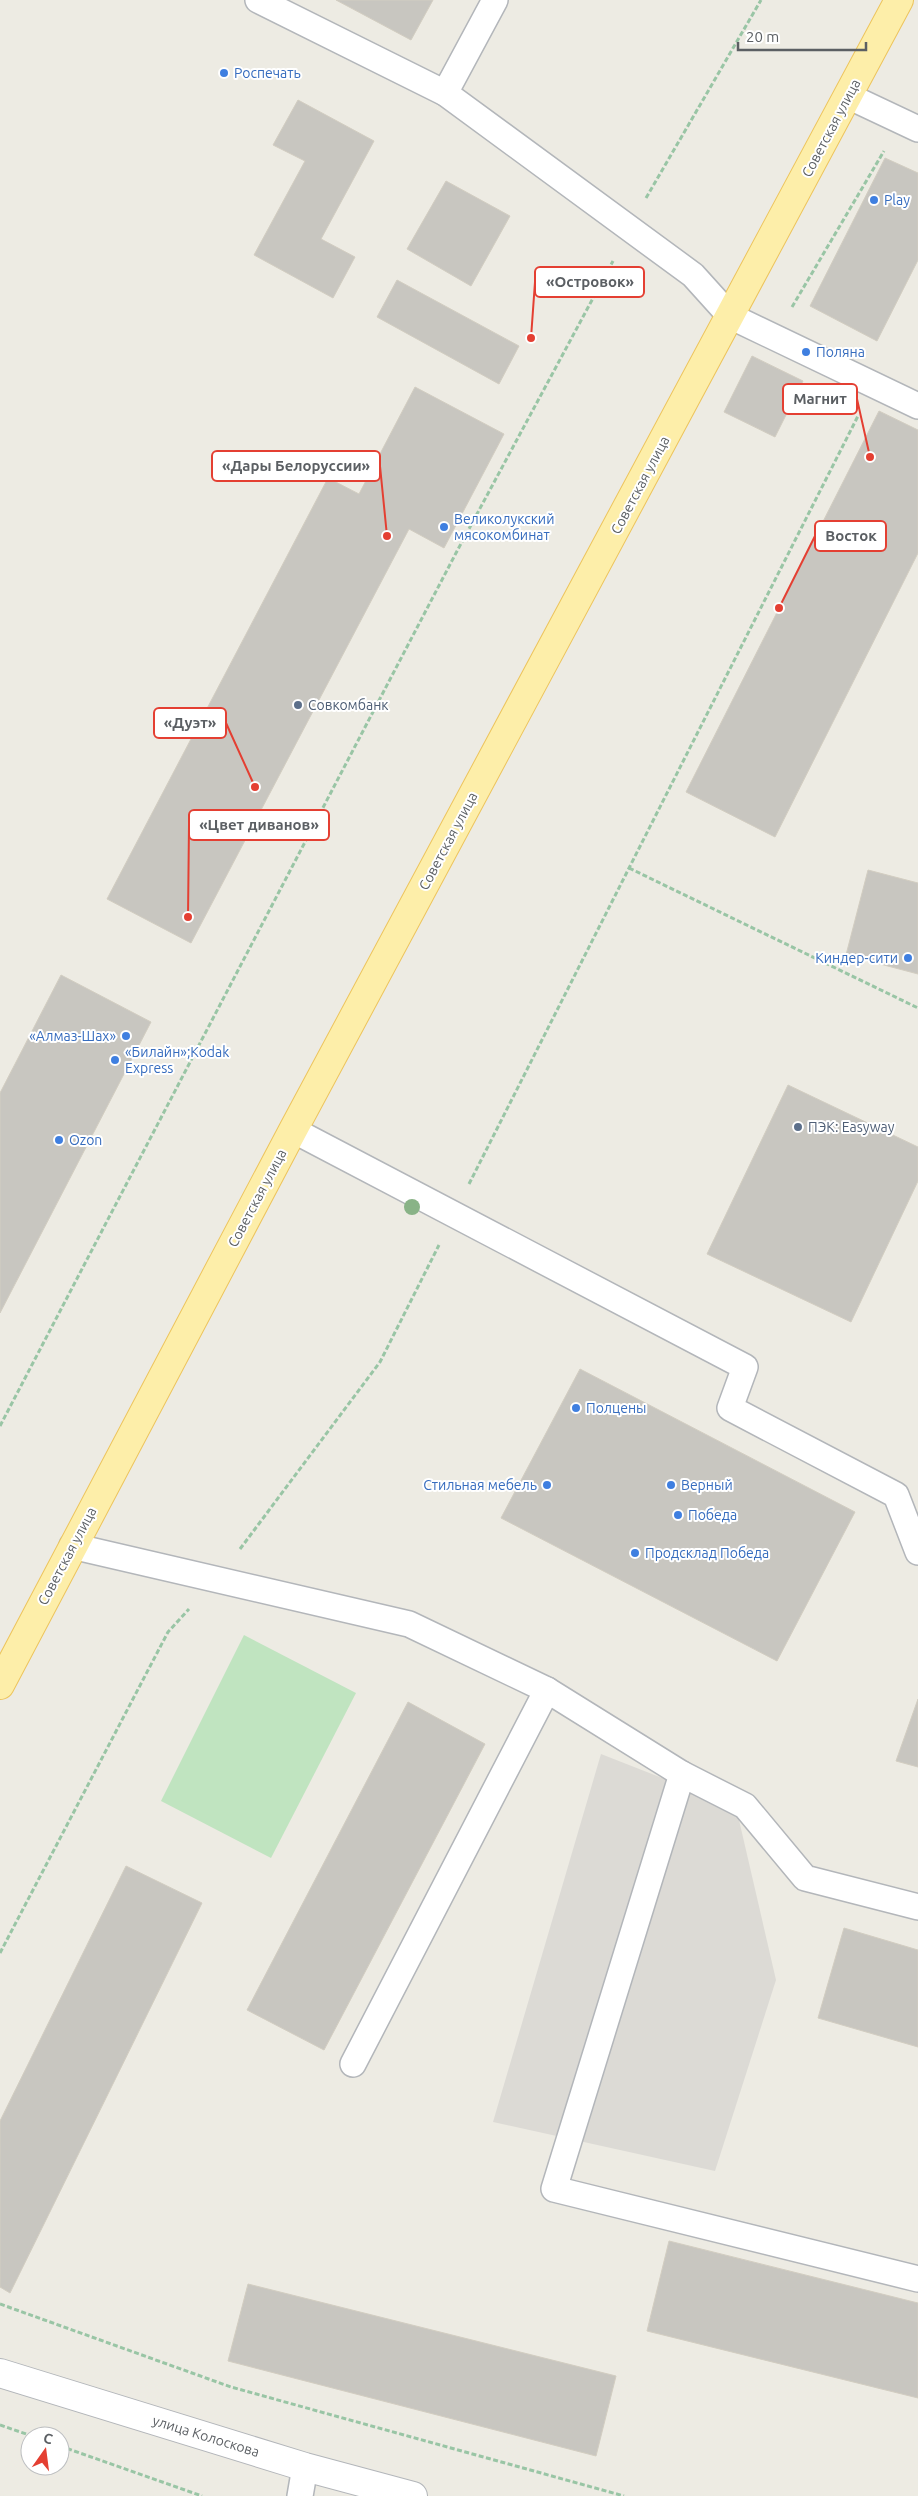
<svg xmlns="http://www.w3.org/2000/svg" width="918" height="2496" viewBox="0 0 918 2496" font-family="Ubuntu,sans-serif">
	<style>
		.industrial { fill: #dcdad5 }
		.green { fill: #c0e4c0 }
		.building { fill: #c8c6c0; stroke: #d2cdc1 }
		.lines { fill: none; stroke-linecap: round; stroke-linejoin: round }
		.lane-casing { stroke: #b3b6ba; stroke-width: 28 }
		.street-casing { stroke: #b3b6ba; stroke-width: 30 }
		.primary-casing { stroke: #edc45c; stroke-width: 30 }
		.path { stroke: #99c5a5; stroke-width: 3; stroke-dasharray: 5 2.5; stroke-linecap: butt }
		.lane { stroke: #fff; stroke-width: 25 }
		.street { stroke: #fff; stroke-width: 28 }
		.primary { stroke: #fdeea9; stroke-width: 28 }
		.tree { fill: #89b387 }
		.shop-dot { fill: #3f7fe0; stroke: #fff; stroke-width: 2 }
		.service-dot { fill: #5c6f8a; stroke: #fff; stroke-width: 2 }
		.labels { text-anchor: middle; stroke-width: 4; stroke-linejoin: round; paint-order: stroke }
		.shop-label { font-size: 14px; fill: #366cbe; stroke: #fff; text-anchor: start }
		.street-label { font-size: 14px; fill: #5b5f63; stroke: #fff }
		.service-label { font-size: 14px; fill: #4e5e75; stroke: #fff; text-anchor: start }
		.leader { fill: none; stroke: #e43f32; stroke-width: 2 }
		.callout-dot { fill: #e43f32; stroke: #fff; stroke-width: 2 }
		.callout { fill: #fff; stroke: #e43f32; stroke-width: 2 }
		.callout-label { font-size: 15px; text-anchor: middle; font-weight: bold; fill: #5b5f63 }
	</style>
	<rect width="100%" height="100%" fill="#edebe3"/>
	<polygon class="industrial" points="601,1754 736,1807 776,1980 715,2171 493,2122"/>
	<polygon class="green" points="244,1635 356,1693 271,1858 161,1801"/>
	<g class="building">
		<polygon points="336,0 433,0 411,40"/>
		<polygon points="298,100 374,141 321,239 355,257 333,298 254,255 305,161 273,145"/>
		<polygon points="885,158 918,173 918,260 877,341 810,306"/>
		<polygon points="446,181 510,216 471,286 407,249"/>
		<polygon points="397,280 519,346 499,384 377,317"/>
		<polygon points="752,356 803,381 775,437 724,412"/>
		<polygon points="415,387 504,434 444,548 409,529 191,943 107,899 328,478 359,494"/>
		<polygon points="879,411 918,430 918,553 775,837 686,792"/>
		<polygon points="868,870 918,883 918,974 846,955"/>
		<polygon points="61,975 151,1022 0,1313 0,1093"/>
		<polygon points="788,1085 918,1147 918,1181 851,1322 707,1254"/>
		<polygon points="580,1369 855,1512 777,1661 501,1518"/>
		<polygon points="918,1699 918,1767 896,1761"/>
		<polygon points="408,1702 485,1744 324,2050 247,2010"/>
		<polygon points="126,1866 202,1903 10,2293 0,2287 0,2121"/>
		<polygon points="844,1928 918,1950 918,2047 818,2018"/>
		<polygon points="669,2241 918,2303 918,2398 647,2331"/>
		<polygon points="248,2284 616,2376 596,2456 228,2361"/>
	</g>
	<g class="lines">
		<defs>
			<g id="lane">
				<polyline points="258,0 445,93 693,275 730,316 918,406"/>
				<polyline points="445,93 495,0"/>
				<polyline points="848,96 918,129"/>
				<polyline points="293,1130 745,1367 730,1408 896,1495 918,1552"/>
				<polyline points="72,1546 409,1624 547,1690 682,1774"/>
				<polyline points="918,1907 805,1878 745,1806 682,1774 554,2189 918,2279"/>
				<polyline points="353,2064 547,1690"/>
				<polyline points="300,2496 305,2467"/>
			</g>
			<polyline id="street" points="0,2373 305,2467 413,2496"/>
			<polyline id="primary" points="0,1685 293,1130 899,0"/>
		</defs>
		<use href="#lane" class="lane-casing"/>
		<use href="#street" class="street-casing"/>
		<use href="#primary" class="primary-casing"/>
		<g class="path">
			<polyline points="646,198 761,0"/>
			<polyline points="792,307 884,151"/>
			<polyline points="629,868 918,1008"/>
			<polyline points="469,1184 858,416"/>
			<polyline points="0,1426 456,553 613,261"/>
			<polyline points="240,1549 380,1362 439,1245"/>
			<polyline points="0,1953 168,1632 189,1609"/>
			<polyline points="0,2304 231,2387 624,2496"/>
			<polyline points="0,2425 32,2436"/>
			<polyline points="60,2446 202,2496"/>
		</g>
		<use href="#lane" class="lane"/>
		<use href="#street" class="street"/>
		<use href="#primary" class="primary"/>
	</g>
	<circle class="tree" cx="412" cy="1207" r="8"/>
	<g class="shop-dot">
		<circle cx="224" cy="73" r="5"/>
		<circle cx="874" cy="200" r="5"/>
		<circle cx="806" cy="352" r="5"/>
		<circle cx="444" cy="527" r="5"/>
		<circle cx="908" cy="958" r="5"/>
		<circle cx="126" cy="1036" r="5"/>
		<circle cx="115" cy="1060" r="5"/>
		<circle cx="59" cy="1140" r="5"/>
		<circle cx="576" cy="1408" r="5"/>
		<circle cx="547" cy="1485" r="5"/>
		<circle cx="671" cy="1485" r="5"/>
		<circle cx="678" cy="1515" r="5"/>
		<circle cx="635" cy="1553" r="5"/>
	</g>
	<g class="service-dot">
		<circle cx="298" cy="705" r="5"/>
		<circle cx="798" cy="1127" r="5"/>
	</g>
	<g class="labels">
		<g class="shop-label">
			<text x="234" y="78">Роспечать</text>
			<text x="884" y="205">Рlay</text>
			<text x="816" y="357">Поляна</text>
			<text x="454" y="524">Великолукский<tspan x="454" dy="16">мясокомбинат</tspan></text>
			<text x="898" y="963" text-anchor="end">Киндер-сити</text>
			<text x="116" y="1041" text-anchor="end">«Алмаз-Шах»</text>
			<text x="125" y="1057">«Билайн»;Kodak<tspan x="125" dy="16">Express</tspan></text>
			<text x="69" y="1145">Ozon</text>
			<text x="586" y="1413">Полцены</text>
			<text x="537" y="1490" text-anchor="end">Стильная мебель</text>
			<text x="681" y="1490">Верный</text>
			<text x="688" y="1520">Победа</text>
			<text x="645" y="1558">Продсклад Победа</text>
		</g>
		<g class="street-label">
			<text transform="translate(831 128) rotate(-62)" y="5">Советская улица</text>
			<text transform="translate(640 485) rotate(-62)" y="5">Советская улица</text>
			<text transform="translate(448 841) rotate(-62)" y="5">Советская улица</text>
			<text transform="translate(257 1198) rotate(-62)" y="5">Советская улица</text>
			<text transform="translate(67 1556) rotate(-62)" y="5">Советская улица</text>
			<text transform="translate(206 2436) rotate(17)" y="5">улица Колоскова</text>
		</g>
		<g class="service-label">
			<text x="308" y="710">Совкомбанк</text>
			<text x="808" y="1132">ПЭК: Easyway</text>
		</g>
	</g>
	<path class="leader" d="M531 338L535 282M870 457L857 399M387 536L380 466M779 608L815 536M255 787L226 723M188 917L189 825"/>
	<g class="callout-dot">
		<circle cx="531" cy="338" r="5"/>
		<circle cx="870" cy="457" r="5"/>
		<circle cx="387" cy="536" r="5"/>
		<circle cx="779" cy="608" r="5"/>
		<circle cx="255" cy="787" r="5"/>
		<circle cx="188" cy="917" r="5"/>
	</g>
	<g class="callout">
		<rect x="535" y="267" width="109" height="30" rx="5"/>
		<rect x="783" y="384" width="74" height="30" rx="5"/>
		<rect x="212" y="451" width="168" height="30" rx="5"/>
		<rect x="815" y="521" width="71" height="30" rx="5"/>
		<rect x="154" y="708" width="72" height="30" rx="5"/>
		<rect x="189" y="810" width="140" height="30" rx="5"/>
	</g>
	<g class="callout-label">
		<text x="590" y="287">«Островок»</text>
		<text x="820" y="404">Магнит</text>
		<text x="296" y="471">«Дары Белоруссии»</text>
		<text x="851" y="541">Восток</text>
		<text x="190" y="728">«Дуэт»</text>
		<text x="259" y="830">«Цвет диванов»</text>
	</g>
	<g transform="translate(45 2451) rotate(14)"><circle r="24" fill="#ffffff" stroke="#bdbfc1"/>
	<path d="M0-4L9 19L0 12L-9 19Z" fill="#e43f32"/>
	<text y="-8" font-size="14" font-weight="bold" text-anchor="middle" fill="#5b5f63">С</text>
	</g>
	<path d="M738 42v8h128v-8" fill="none" stroke="#5b5f63" stroke-width="2.5"/>
	<text x="746" y="42" font-size="15" fill="#5b5f63" stroke="#ffffff" stroke-width="4" paint-order="stroke">20 m</text>
</svg>
